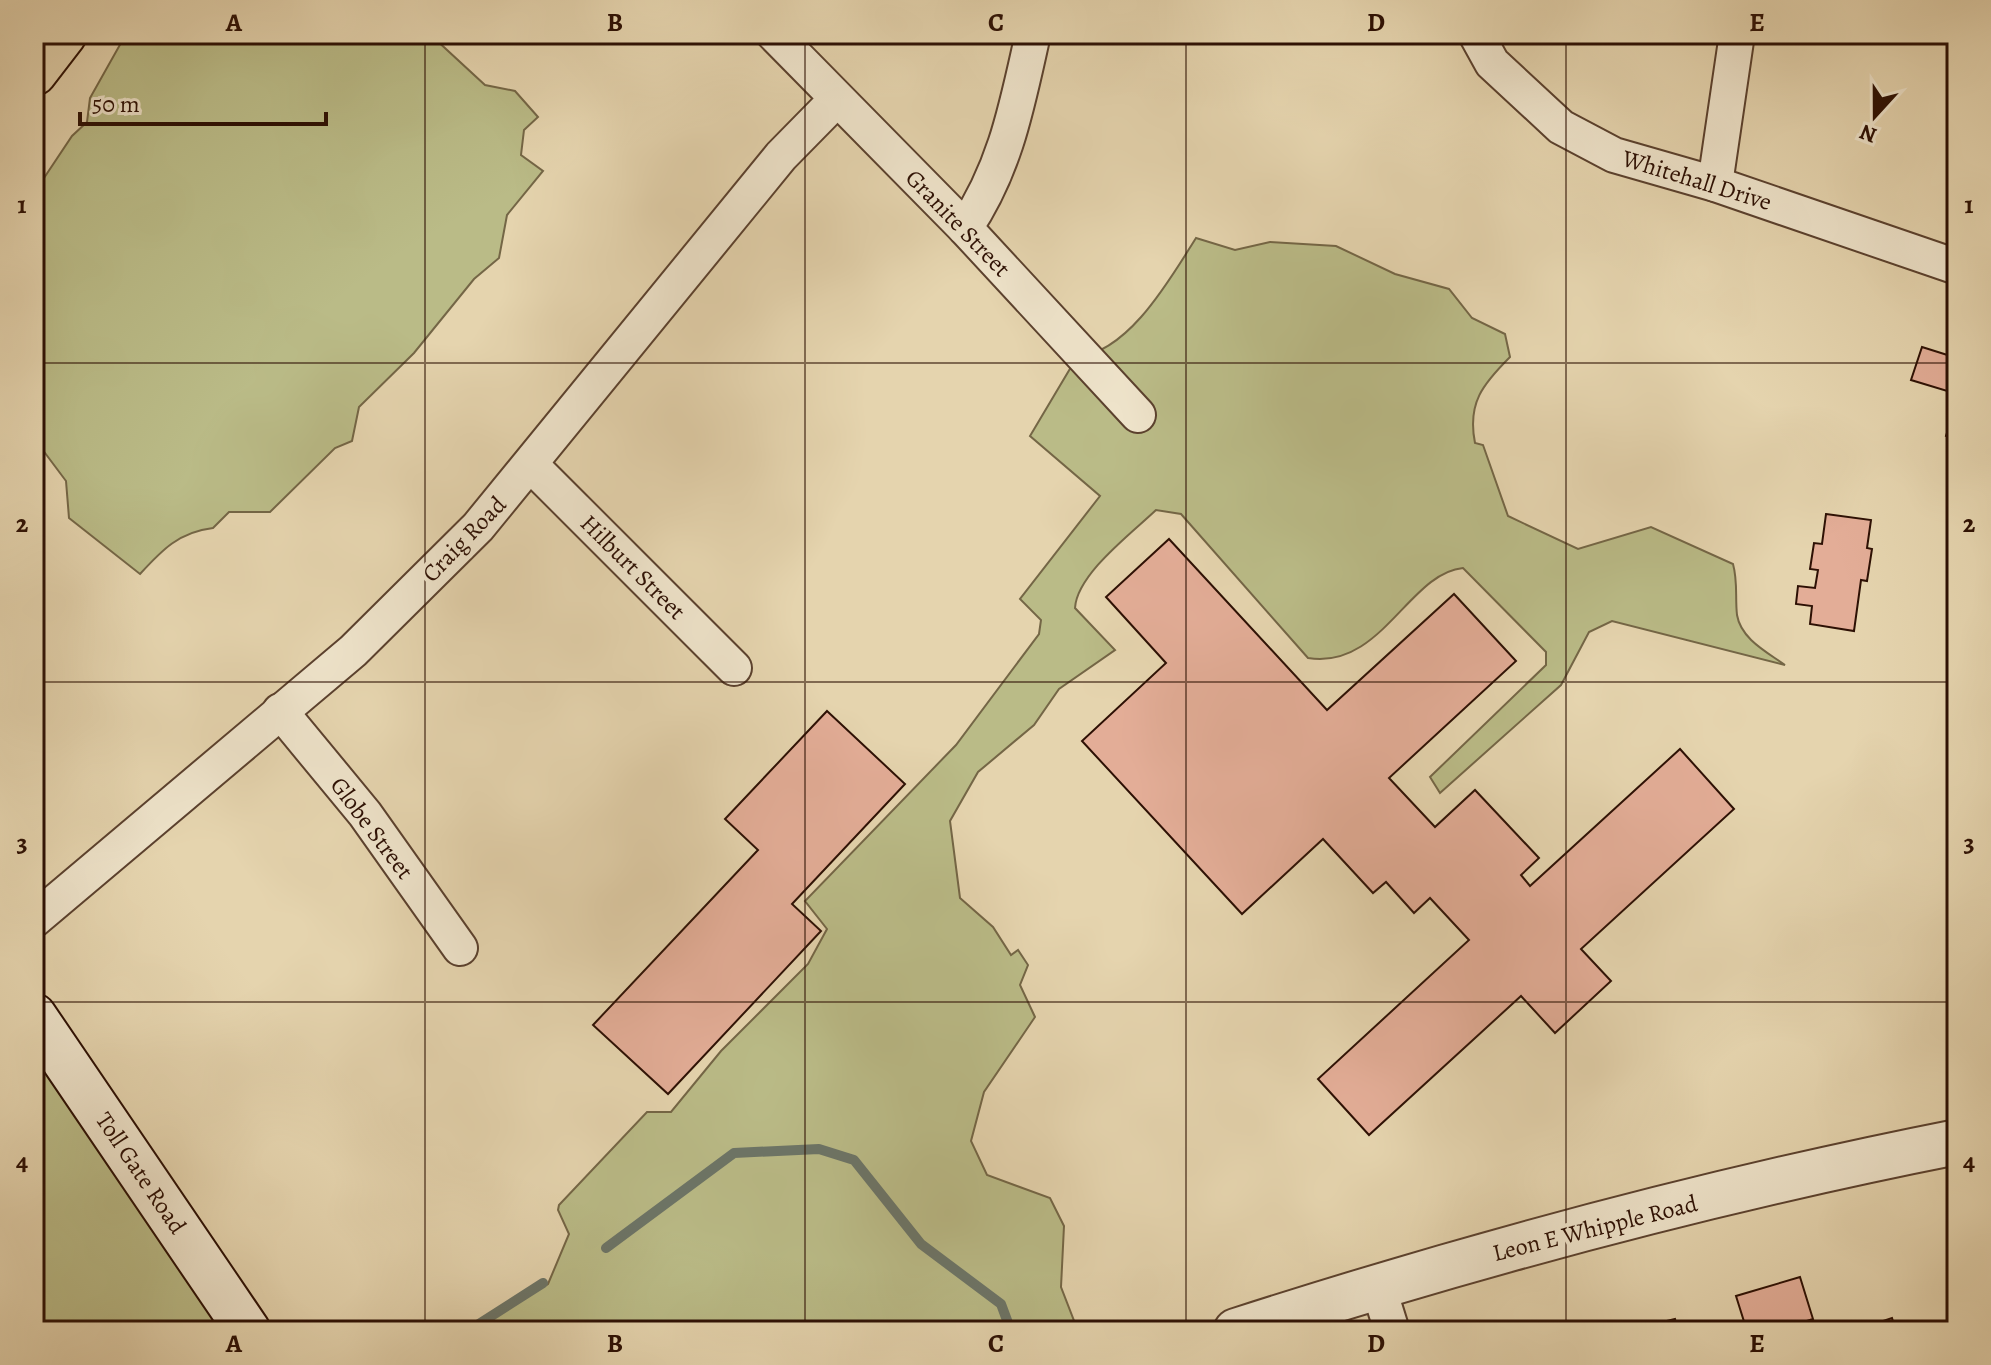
<svg xmlns="http://www.w3.org/2000/svg" width="1991" height="1365" viewBox="0 0 1991 1365" font-family="Alegreya,serif">
	<style>
		.green { fill: #babb87; stroke: #746646; stroke-width: 2 }
		.lines { fill: none; stroke-linecap: round; stroke-linejoin: round }
		.stream { stroke: #6c7568; stroke-width: 10 }
		.building { fill: #e3ad97; stroke: #2d1004; stroke-width: 2 }
		.minor-casing { stroke: #5b412e; stroke-width: 38 }
		.tertiary-casing { stroke: #5b412e; stroke-width: 48 }
		.secondary-casing { stroke: #2d1004; stroke-width: 48 }
		.motorway-casing { stroke: #2d1004; stroke-width: 48 }
		.minor { stroke: #eee3ca; stroke-width: 34 }
		.tertiary { stroke: #eee3ca; stroke-width: 44 }
		.secondary { stroke: #eee3ca; stroke-width: 44 }
		.motorway { stroke: #e5d4ae; stroke-width: 44 }
		.grid { fill: none; stroke: #2d1004; stroke-width: 2; stroke-opacity: 0.55 }
		.labels { text-anchor: middle; stroke-width: 8; stroke-linejoin: round; paint-order: stroke }
		.street-label { font-size: 24px; fill: #2d1004; stroke: #eee3ca }
		.neatline { fill: none; stroke: #2d1004; stroke-width: 3 }
		.grid-label { font-size: 26px; text-anchor: middle; font-weight: bold; fill: #2d1004 }
	</style>
	<rect width="100%" height="100%" fill="#e5d4ae"/>
	<filter id="stains"><feTurbulence type="fractalNoise" baseFrequency=".0025" numOctaves="4"/><feColorMatrix values="0 0 0 0 .2 0 0 0 0 .09 0 0 0 0 .02 0 0 0 .5 -.17"/></filter>
	<radialGradient id="worn" r=".72"><stop offset=".6" stop-color="#630" stop-opacity="0"/><stop offset="1" stop-color="#630" stop-opacity=".3"/></radialGradient>
	<g class="green">
		<path d="M126 34H418L434 38 485 85 515 91 538 117 524 130 521 155 543 171 507 215 499 258 474 279 414 353 359 407 352 441 335 448 270 512H229L213 528C179 532 162 550 140 574L69 518 66 481 39 445H34V193L72 136 87 122 90 98Z"/>
		<path d="M1196 238 1235 250 1270 242 1336 246 1395 274 1449 289 1472 318 1505 334 1510 357C1483 384 1467 403 1475 443L1483 445 1508 516 1578 549 1651 527 1733 564C1738 582 1735 597 1737 615 1741 639 1767 652 1785 665L1612 621 1589 632 1561 685 1440 793 1430 777 1546 665V652L1463 568C1409 573 1381 670 1308 658L1181 514 1156 510C1132 533 1077 574 1075 608L1115 650 1059 689 1034 725 978 772 950 821 960 898 993 927 1011 955 1018 950 1028 965 1020 985 1035 1017 984 1092 971 1141 987 1175 1050 1198 1064 1226 1061 1287 1078 1331H467L548 1284 569 1234 558 1210 559 1205 647 1112H671L721 1051 808 964 827 929 805 901 956 745 1039 634 1041 620 1020 599 1100 496 1030 436 1077 357C1129 352 1170 279 1196 238Z"/>
		<polygon points="34,1022 244,1331 34,1331"/>
	</g>
	<g class="lines">
		<g class="stream">
			<polyline points="606,1248 734,1153 819,1149 854,1160 921,1244 1001,1304 1011,1331"/>
			<polyline points="34,1325 40,1331"/>
			<polyline points="468,1331 543,1283"/>
		</g>
	</g>
	<g class="building">
		<polygon points="1922,347 1957,358 1957,394 1911,380"/>
		<polygon points="1957,402 1957,440 1946,436"/>
		<polygon points="1826,514 1871,520 1867,548 1872,549 1867,581 1861,580 1854,631 1810,624 1812,606 1796,604 1798,586 1815,588 1818,570 1810,569 1814,543 1822,544"/>
		<polygon points="1169,539 1327,710 1454,594 1516,661 1389,778 1435,827 1475,790 1539,858 1521,875 1530,886 1680,749 1734,809 1581,949 1611,981 1555,1033 1521,996 1369,1135 1318,1079 1469,940 1430,898 1414,913 1386,882 1373,893 1323,839 1242,914 1082,741 1166,663 1106,597"/>
		<polygon points="827,711 905,784 792,904 821,931 668,1094 593,1025 758,850 725,819"/>
		<polygon points="1800,1277 1813,1319 1775,1331 1747,1331 1736,1296"/>
		<polygon points="1892,1318 1896,1331 1853,1331"/>
		<polygon points="1675,1319 1678,1331 1625,1331"/>
	</g>
	<g class="lines">
		<defs>
			<g id="minor">
				<polyline points="774,34 965,228 1138,415"/>
				<polyline points="1476,34 1492,63 1561,127 1614,155 1715,184 1957,267"/>
				<polyline points="1715,184 1737,34"/>
				<path d="M965 228C1006 167 1017 105 1033 34"/>
				<polyline points="532,466 734,668"/>
				<polyline points="280,711 365,814 460,948"/>
				<polyline points="34,920 353,651 478,527 781,156 836,100"/>
				<polyline points="1378,1286 1392,1331"/>
			</g>
			<path id="tertiary" d="M1236 1331C1472 1255 1714 1190 1957 1142"/>
			<polyline id="secondary" points="34,1016 248,1331"/>
			<polyline id="motorway" points="34,73 64,34"/>
		</defs>
		<use href="#minor" class="minor-casing"/>
		<use href="#tertiary" class="tertiary-casing"/>
		<use href="#secondary" class="secondary-casing"/>
		<use href="#motorway" class="motorway-casing"/>
		<use href="#minor" class="minor"/>
		<use href="#tertiary" class="tertiary"/>
		<use href="#secondary" class="secondary"/>
		<use href="#motorway" class="motorway"/>
	</g>
	<path class="grid" d="M425 34V1331M805 34V1331M1186 34V1331M1566 34V1331M34 363H1957M34 682H1957M34 1002H1957"/>
	<g class="labels">
		<g class="street-label">
			<text transform="translate(1697 180) rotate(17)" y="8">Whitehall Drive</text>
			<text transform="translate(958 223) rotate(46)" y="8">Granite Street</text>
			<text transform="translate(464 539) rotate(-46)" y="8">Craig Road</text>
			<text transform="translate(633 567) rotate(45)" y="8">Hilburt Street</text>
			<text transform="translate(372 828) rotate(53)" y="8">Globe Street</text>
			<text transform="translate(141 1173) rotate(56)" y="8">Toll Gate Road</text>
			<text transform="translate(1595 1228) rotate(-14)" y="8">Leon E Whipple Road</text>
		</g>
	</g>
	<rect width="1991" height="1365" fill="none" stroke="#e5d4ae" stroke-width="88"/>
	<g transform="translate(1875 116) rotate(201)" stroke="#eee3ca" stroke-width="6" paint-order="stroke">
	<path d="M0-6L14 30L0 20L-14 30Z" fill="#2d1004"/>
	<text y="-12" font-size="22" font-weight="bold" text-anchor="middle" fill="#2d1004">N</text>
	</g>
	<path d="M80 112v12h246v-12" fill="none" stroke="#2d1004" stroke-width="4"/>
	<text x="92" y="112" font-size="24" fill="#2d1004" stroke="#eee3ca" stroke-width="6" paint-order="stroke">50 m</text>
	<rect x="44" y="44" width="1903" height="1277" class="neatline"/>
	<g class="grid-label">
		<text x="234" y="31">A</text>
		<text x="615" y="31">B</text>
		<text x="996" y="31">C</text>
		<text x="1376" y="31">D</text>
		<text x="1757" y="31">E</text>
		<text x="22" y="213">1</text>
		<text x="1969" y="213">1</text>
		<text x="22" y="532">2</text>
		<text x="1969" y="532">2</text>
		<text x="22" y="851">3</text>
		<text x="1969" y="851">3</text>
		<text x="22" y="1170">4</text>
		<text x="1969" y="1170">4</text>
		<text x="234" y="1352">A</text>
		<text x="615" y="1352">B</text>
		<text x="996" y="1352">C</text>
		<text x="1376" y="1352">D</text>
		<text x="1757" y="1352">E</text>
	</g>
	<rect width="100%" height="100%" filter="url(#stains)"/>
	<rect width="100%" height="100%" fill="url(#worn)"/>
</svg>
